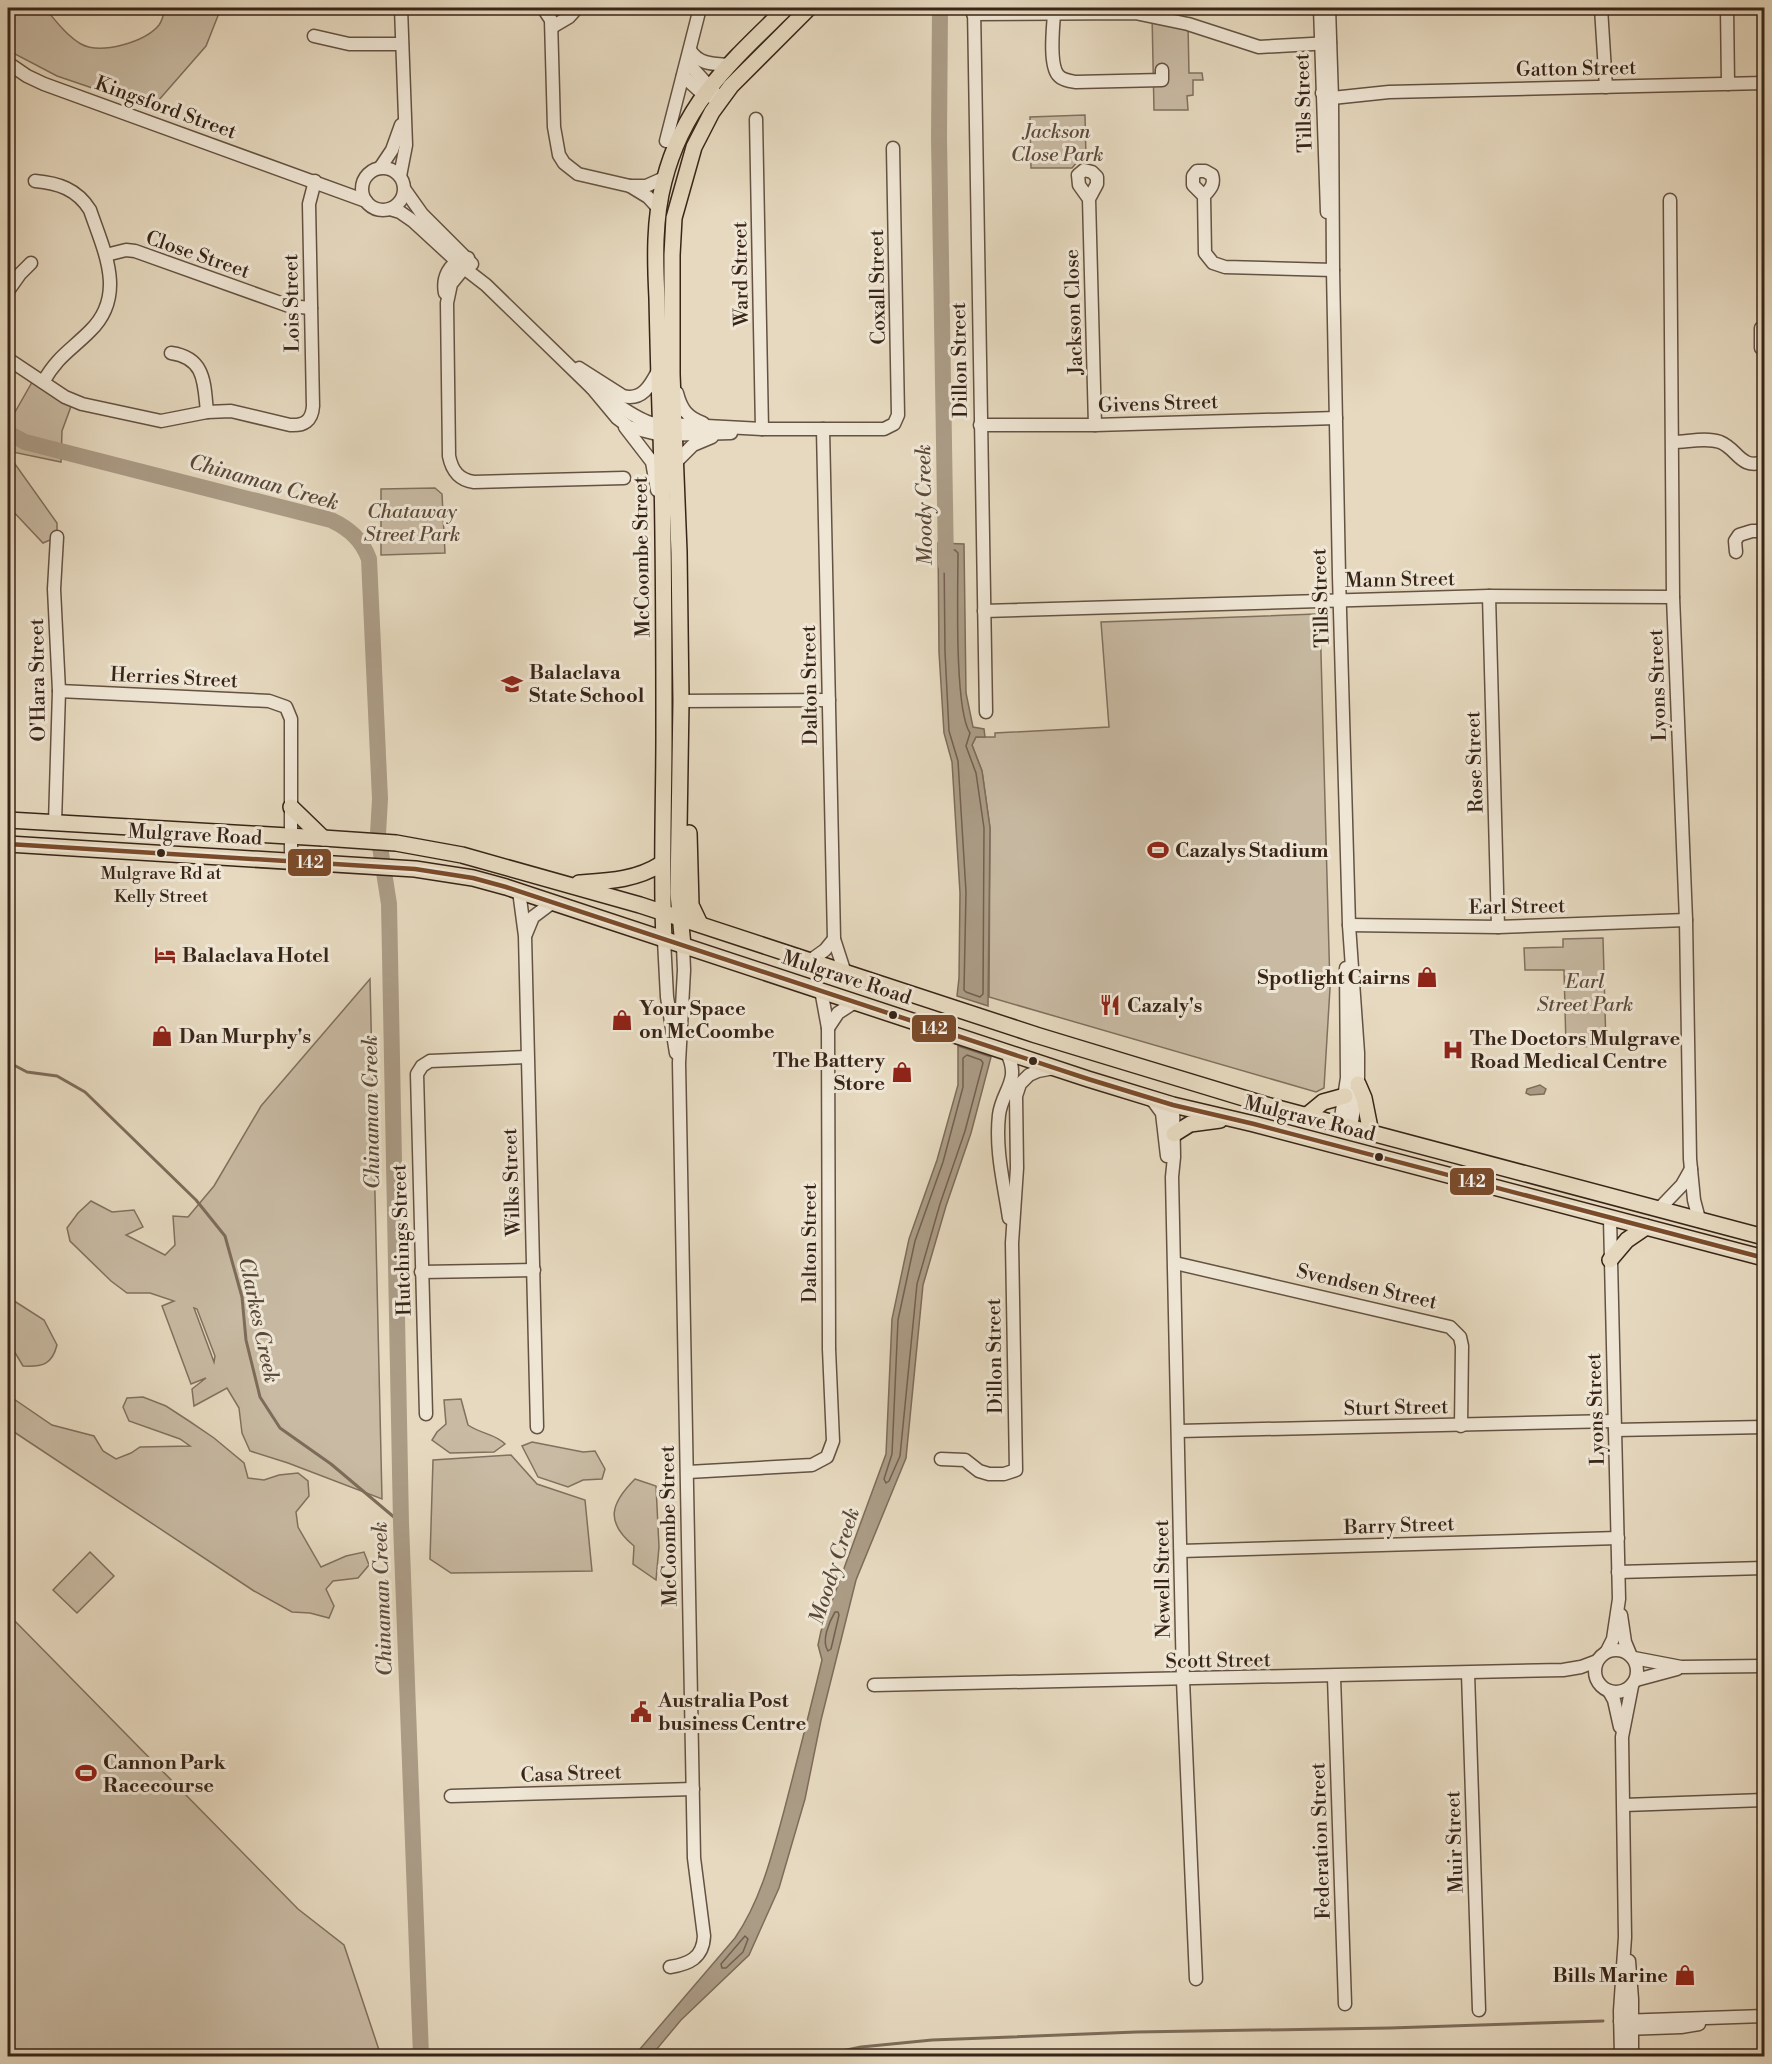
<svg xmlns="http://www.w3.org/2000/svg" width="1772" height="2064" viewBox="0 0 1772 2064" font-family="'Libre Bodoni',serif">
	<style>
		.green { fill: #c8baa3; stroke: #80705e; stroke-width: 1.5; fill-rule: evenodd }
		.water { fill: #ab9c86; stroke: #7d6c5a; stroke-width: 1.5 }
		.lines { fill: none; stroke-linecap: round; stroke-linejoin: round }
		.shore { stroke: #72604f; stroke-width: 1.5 }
		.stream { stroke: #7d6c5a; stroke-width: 3 }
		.river { stroke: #ab9c86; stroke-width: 16 }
		.minor-casing { stroke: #645242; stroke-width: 15 }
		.major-casing { stroke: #382518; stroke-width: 18 }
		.minor { stroke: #efe6d5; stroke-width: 12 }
		.major { stroke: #e6d9bf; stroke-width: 15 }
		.bus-1-casing { stroke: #efe6d5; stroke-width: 9 }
		.bus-1 { stroke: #7a4b2a; stroke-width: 4.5 }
		.bus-dot { fill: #382518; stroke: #efe6d5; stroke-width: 2 }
		.labels { text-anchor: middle; stroke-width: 6; stroke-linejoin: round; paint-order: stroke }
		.bus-label { font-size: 18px; fill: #382518; stroke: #efe6d5 }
		.street-label { font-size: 20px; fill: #382518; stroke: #efe6d5 }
		.park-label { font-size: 20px; font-style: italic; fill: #5c4a3b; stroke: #efe6d5 }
		.poi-label { font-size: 20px; font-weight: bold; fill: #382518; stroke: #efe6d5; text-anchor: start }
		.water-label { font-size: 21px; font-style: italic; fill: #5a4939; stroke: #efe6d5 }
		.line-badge { stroke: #efe6d5; stroke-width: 2 }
		.badge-label { font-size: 16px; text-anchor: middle; font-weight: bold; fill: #fff }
	</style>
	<rect width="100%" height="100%" fill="#e6d9bf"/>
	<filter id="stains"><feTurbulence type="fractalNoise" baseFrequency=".00333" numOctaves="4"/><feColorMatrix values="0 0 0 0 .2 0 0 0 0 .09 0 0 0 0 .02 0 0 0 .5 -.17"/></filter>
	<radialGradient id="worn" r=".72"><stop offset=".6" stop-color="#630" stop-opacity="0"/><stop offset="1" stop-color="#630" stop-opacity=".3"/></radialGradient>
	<g class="green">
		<path d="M8 8H45C55 20 67 36 81 44 101 55 145 42 159 25 162 21 164 13 165 8H221L206 46 158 101 107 93 57 76 13 53 8 48Z"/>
		<polygon points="1152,15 1188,24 1189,73 1202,73 1203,80 1193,80 1193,95 1187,96 1188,110 1154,110"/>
		<polygon points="1085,115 1086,159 1078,161 1072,168 1031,168 1030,117"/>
		<polygon points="35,377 73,401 62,431 61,462 13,452 10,457 57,523 57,537 43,543 8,506 8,416 11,419"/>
		<polygon points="435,488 442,494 445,553 381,555 381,489"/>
		<polygon points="1316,614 1320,617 1330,988 1324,1088 1316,1092 989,997 990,828 982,771 972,745 976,737 995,737 995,733 1109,727 1101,622"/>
		<polygon points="1603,938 1606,1046 1566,1047 1564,970 1525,970 1524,948 1563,947 1563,939"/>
		<path d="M370 979 382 1499 288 1463 250 1451 242 1433 239 1408 227 1388 194 1406 192 1389 206 1378 191 1384 162 1306 174 1301 150 1293H127L111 1281 70 1241 67 1228 78 1213 91 1201 112 1212 134 1210 143 1227 126 1235 165 1255 175 1245 173 1216 188 1217 214 1186 261 1106ZM194 1308 197 1309 215 1356 214 1362Z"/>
		<path d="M8 1297 44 1320 57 1345C52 1365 42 1367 23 1366L8 1341Z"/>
		<polygon points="8,1395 52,1425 94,1436 103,1451 116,1459 131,1453 140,1447 190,1446 180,1439 129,1421 123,1407 127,1398 143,1397 166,1406 189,1421 214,1438 244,1463 248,1478 264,1480 279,1475 298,1473 308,1481 309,1496 296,1512 298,1527 321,1567 346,1556 364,1552 369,1565 358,1578 333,1581 326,1589 334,1606 329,1618 310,1613 292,1612 254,1591 8,1428"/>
		<path d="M461 1399 468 1425C481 1434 496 1434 505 1444L494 1452 450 1453 432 1440 437 1432 446 1424 444 1400Z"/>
		<polygon points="532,1442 583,1452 595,1451 605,1469 602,1479 583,1480 568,1487 538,1477 522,1446"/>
		<polygon points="511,1455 537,1484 585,1500 592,1571 451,1573 430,1559 433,1460"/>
		<path d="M635 1479 656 1486 659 1547 656 1580 633 1564 634 1546C605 1522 610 1504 635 1479Z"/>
		<polygon points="90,1552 114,1576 77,1613 53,1590"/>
		<polygon points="8,1614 298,1909 344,1945 381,2056 8,2056"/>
	</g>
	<g class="water">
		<polygon points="938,543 964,544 966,693 973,727 984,729 985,737 976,737 972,745 982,771 990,828 988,1006 957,996 959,978 960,893 952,762 944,733 939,652"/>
		<path d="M958 1046 991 1057 971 1133 946 1206 923 1285 906 1458 856 1580 821 1720 805 1799 779 1888 749 1955 681 2020 651 2056H634L735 1938C761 1900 772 1855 784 1811 797 1761 810 1711 822 1660L818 1645 821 1631 886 1454 892 1319 909 1239 937 1160 958 1085Z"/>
		<polygon points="1540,1085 1546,1089 1544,1094 1530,1095 1526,1093 1527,1089"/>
	</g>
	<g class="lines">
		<g class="shore">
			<path d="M947 550H955L958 553C958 587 954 709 970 733L966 746 976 773 984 828 983 994 980 997 966 992 964 990 966 892 958 761 949 731 945 652 944 553Z"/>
			<polygon points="967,1055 981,1060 983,1063 965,1131 940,1204 917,1284 900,1456 889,1481 886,1483 884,1479 892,1454 898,1320 915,1241 943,1162 963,1087 963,1058"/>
			<path d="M835 1612H838L839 1615 831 1649 828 1651C821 1641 829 1622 835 1612Z"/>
			<polygon points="745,1936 748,1939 743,1952 726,1968 722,1968 721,1964"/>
		</g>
		<g class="stream">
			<polyline points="8,1062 27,1072 57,1076 85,1092 196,1200 225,1236 242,1297 246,1340 260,1397 280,1428 331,1464 401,1523"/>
			<polyline points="818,2056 861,2047 932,2040 1136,2032 1390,2028 1603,2021"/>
		</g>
		<g class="river">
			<polyline points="940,8 939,138 946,565"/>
			<path d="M8 433 25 442 331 520C350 529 362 540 369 559L380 799 378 834 389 904 401 1523 421 2056"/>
		</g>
		<defs>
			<g id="minor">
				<polyline points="543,8 551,20 554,127 559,155 564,163 578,174 630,186"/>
				<polyline points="974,8 986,712"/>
				<polyline points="1320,8 1327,212"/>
				<polyline points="1329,8 1332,98 1333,270 1339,576 1349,925 1358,1053 1358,1084 1351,1127"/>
				<polyline points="1601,8 1606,87"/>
				<polyline points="1727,8 1728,84"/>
				<polyline points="973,14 1135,13 1188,24 1259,47 1330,43"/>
				<path d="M1054 14C1053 28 1049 64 1058 75 1062 80 1070 81 1076 82L1162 80V70"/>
				<polyline points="552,27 569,17 577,8"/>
				<polyline points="314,36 349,44 402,44"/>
				<path d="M690 50C698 64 713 64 728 65"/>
				<polyline points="687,62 716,94"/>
				<polyline points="8,63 27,76 44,84 366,201"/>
				<polyline points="683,76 703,94 711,97"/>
				<polyline points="1322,93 1332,98 1389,92 1764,83"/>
				<polyline points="756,119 762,429"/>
				<polyline points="666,141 700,8"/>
				<polyline points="380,168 392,150 401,125"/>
				<circle cx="383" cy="189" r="21"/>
				<polyline points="400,176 406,145 401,8"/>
				<path d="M35 181C58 183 77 189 90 210 104 251 127 295 90 331 70 351 58 356 43 382"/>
				<polyline points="405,190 422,214 472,264"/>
				<path d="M1204 196C1210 189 1215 185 1212 175L1205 171H1197L1193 176V185L1204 196 1205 253 1213 263 1225 267 1333 270"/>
				<polyline points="1089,199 1097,184 1097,177 1092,172 1084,170 1078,175 1079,185 1089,199 1095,425"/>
				<polyline points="1670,200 1673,597 1686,920 1690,1159 1694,1200 1699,1219"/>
				<polyline points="390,209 400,212 413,221 464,268 486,285 592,388 617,418 629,427 661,435 731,433"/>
				<polyline points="659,209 648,197 630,186 646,186 664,178"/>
				<polyline points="106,255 126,250 135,251 289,306 311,308"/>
				<path d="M468 258 464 268 451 284 447 303 449 456C452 471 459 480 474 482L624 478"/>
				<polyline points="8,291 20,274 31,263"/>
				<path d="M445 293C442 278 449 263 464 259"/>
				<polyline points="1761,348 1761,328 1764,328"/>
				<path d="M171 353C206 358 204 384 207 412"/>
				<path d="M8 359 65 397 82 404 161 421 207 412 231 411 290 425C304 426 312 421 313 406L309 204 315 181"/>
				<path d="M579 368 623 396C642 401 650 386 658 371"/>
				<path d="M592 388C612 399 629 416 651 423L762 429H884L894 424 898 415 893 148"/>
				<path d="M677 393C681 409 687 417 703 423"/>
				<polyline points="980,425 1095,425 1336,418"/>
				<polyline points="625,427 652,462 657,490"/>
				<polyline points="823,429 834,939 844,970"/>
				<path d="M1673 442C1687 442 1706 437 1720 442 1738 449 1740 470 1764 462"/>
				<polyline points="675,463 693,445 712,437"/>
				<polyline points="1736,552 1735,541 1739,535 1752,531 1764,531"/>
				<polyline points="1489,596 1498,927"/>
				<polyline points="984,611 1489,596 1673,597"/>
				<polyline points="59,691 269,701 286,707 291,719 291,861"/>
				<polyline points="681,701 829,700"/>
				<polyline points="55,823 59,691 54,589 57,537"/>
				<polyline points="519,891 525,936 537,1427"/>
				<polyline points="1349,925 1498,927 1686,920"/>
				<polyline points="526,934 533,917 553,902"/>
				<polyline points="664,940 667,997 676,1053"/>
				<polyline points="811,960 825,950 834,939"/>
				<polyline points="828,1028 838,1013 855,1002"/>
				<path d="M1007 1053C1021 1081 1002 1090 999 1115 995 1150 1004 1184 1009 1218"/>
				<polyline points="1151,1098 1162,1113 1167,1156"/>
				<polyline points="1173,1105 1174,1157 1172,1177 1183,1680 1196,1979"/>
				<polyline points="1340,1124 1347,1078 1346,968"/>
				<polyline points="1659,1209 1682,1185 1691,1169"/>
				<polyline points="1175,1263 1450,1327 1460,1337 1462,1346 1461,1426"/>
				<polyline points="421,1272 534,1270"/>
				<polyline points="426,1414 417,1074 422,1066 430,1061 527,1057"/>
				<polyline points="1615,1430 1764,1427"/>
				<polyline points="1179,1431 1614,1421"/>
				<polyline points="941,1459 965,1460 979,1471 989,1474 1004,1474 1016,1470 1012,1243 1017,1168 1016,1096 1020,1084 1029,1075 1038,1071 1054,1068"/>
				<polyline points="688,1472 812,1465 827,1457 833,1441 829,1349 828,1028 821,990"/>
				<polyline points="1181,1551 1618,1538"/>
				<polyline points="1618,1572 1764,1568"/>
				<polyline points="1621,1615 1625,1642 1630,1654"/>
				<circle cx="1616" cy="1671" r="21"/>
				<polyline points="1607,1651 1613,1639 1619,1599 1610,1218"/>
				<polyline points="1634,1658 1681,1667 1764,1666"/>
				<polyline points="1468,1673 1479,2010"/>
				<polyline points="1334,1677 1345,2004"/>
				<polyline points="1636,1680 1677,1669"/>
				<polyline points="874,1685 1563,1670 1581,1667 1597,1661"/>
				<polyline points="1609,1691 1614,1700 1620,1727"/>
				<polyline points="451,1796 693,1789"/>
				<polyline points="1624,1805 1764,1800"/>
				<polyline points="1629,1961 1632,1999 1632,2056"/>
				<path d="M670 1967C689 1964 703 1958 704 1936L694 1858 679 1063 684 970 683 946"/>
				<polyline points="1620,2021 1764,2016"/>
				<polyline points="1624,2029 1681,2027 1699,2024"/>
				<polyline points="1621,2056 1620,2011 1625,1937 1622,1737 1632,1686"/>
			</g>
			<g id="major">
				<polyline points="291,807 323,838"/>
				<polyline points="8,820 323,838 396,843 462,855 640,905 1036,1035 1270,1106 1764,1237"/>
				<polyline points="689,833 691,905 700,924"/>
				<polyline points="8,844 415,869 473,878 506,887 1088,1079 1173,1105 1254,1124 1764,1258"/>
				<path d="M579 883C609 881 636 880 661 864"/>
				<path d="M664 940C661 871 664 803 664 734 664 634 664 534 661 435 659 389 658 343 657 298 655 259 654 219 664 181 684 102 731 62 786 8"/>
				<polyline points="683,946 678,893 681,701 679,552 672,374 672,255 674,218 694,147 712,112 731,86 809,8"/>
				<polyline points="1358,1084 1364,1098 1371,1133"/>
				<polyline points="1306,1116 1323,1102 1345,1096"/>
				<polyline points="1174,1134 1190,1124 1220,1120"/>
				<polyline points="1610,1260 1627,1240 1646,1227"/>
			</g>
		</defs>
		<use href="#minor" class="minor-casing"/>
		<use href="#major" class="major-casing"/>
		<use href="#minor" class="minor"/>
		<use href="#major" class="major"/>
		<defs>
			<polyline id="bus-1" points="8,844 415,869 473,878 506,887 1088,1079 1173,1105 1254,1124 1764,1258"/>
		</defs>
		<use href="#bus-1" class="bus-1-casing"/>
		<use href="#bus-1" class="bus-1"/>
	</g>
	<defs>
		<symbol id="school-bare" viewBox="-9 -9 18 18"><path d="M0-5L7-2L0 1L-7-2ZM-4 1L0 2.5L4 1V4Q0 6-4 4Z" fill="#8f2418" stroke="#efe6d5" stroke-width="2.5" paint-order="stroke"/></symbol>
		<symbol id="stadium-bare" viewBox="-9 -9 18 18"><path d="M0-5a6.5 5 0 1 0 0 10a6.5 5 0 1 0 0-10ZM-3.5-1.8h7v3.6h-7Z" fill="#8f2418" stroke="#efe6d5" stroke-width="2.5" paint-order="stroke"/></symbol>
		<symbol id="hotel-bare" viewBox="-9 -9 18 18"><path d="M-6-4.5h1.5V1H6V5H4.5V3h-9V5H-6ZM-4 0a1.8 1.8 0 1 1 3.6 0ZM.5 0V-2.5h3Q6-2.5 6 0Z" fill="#8f2418" stroke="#efe6d5" stroke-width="2.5" paint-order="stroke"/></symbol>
		<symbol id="shop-bare" viewBox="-9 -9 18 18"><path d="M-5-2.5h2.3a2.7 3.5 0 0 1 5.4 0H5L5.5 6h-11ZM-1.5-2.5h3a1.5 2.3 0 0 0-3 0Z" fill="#8f2418" stroke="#efe6d5" stroke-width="2.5" paint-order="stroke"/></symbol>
		<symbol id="restaurant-bare" viewBox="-9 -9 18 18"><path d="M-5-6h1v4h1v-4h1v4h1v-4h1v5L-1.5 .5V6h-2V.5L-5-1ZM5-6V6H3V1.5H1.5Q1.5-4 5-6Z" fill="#8f2418" stroke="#efe6d5" stroke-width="2.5" paint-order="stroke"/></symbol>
		<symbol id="hospital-bare" viewBox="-9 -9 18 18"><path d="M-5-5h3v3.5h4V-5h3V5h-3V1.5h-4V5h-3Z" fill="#8f2418" stroke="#efe6d5" stroke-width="2.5" paint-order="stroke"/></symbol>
		<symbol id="civic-bare" viewBox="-9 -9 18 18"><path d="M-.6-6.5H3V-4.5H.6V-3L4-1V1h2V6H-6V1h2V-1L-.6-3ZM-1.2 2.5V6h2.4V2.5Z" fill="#8f2418" stroke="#efe6d5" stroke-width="2.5" paint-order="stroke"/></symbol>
	</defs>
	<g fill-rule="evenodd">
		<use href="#school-bare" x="497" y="669" width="30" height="30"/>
		<use href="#stadium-bare" x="1143" y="835" width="30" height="30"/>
		<use href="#hotel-bare" x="150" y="940" width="30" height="30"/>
		<use href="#shop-bare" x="1412" y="962" width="30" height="30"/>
		<use href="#restaurant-bare" x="1095" y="990" width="30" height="30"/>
		<use href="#shop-bare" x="607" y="1005" width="30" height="30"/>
		<use href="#shop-bare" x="147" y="1021" width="30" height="30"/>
		<use href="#hospital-bare" x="1438" y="1035" width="30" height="30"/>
		<use href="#shop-bare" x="887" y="1057" width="30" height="30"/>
		<use href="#civic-bare" x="626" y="1697" width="30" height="30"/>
		<use href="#stadium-bare" x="71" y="1758" width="30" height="30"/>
		<use href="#shop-bare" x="1670" y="1960" width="30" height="30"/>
	</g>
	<g class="bus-dot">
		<circle cx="161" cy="853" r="5"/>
		<circle cx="893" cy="1015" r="5"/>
		<circle cx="1033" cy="1061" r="5"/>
		<circle cx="1379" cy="1157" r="5"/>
	</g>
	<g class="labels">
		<g class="bus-label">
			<text x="161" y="879">Mulgrave Rd at<tspan x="161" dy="23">Kelly Street</tspan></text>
		</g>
		<g class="street-label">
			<text transform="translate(1576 68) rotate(-1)" y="7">Gatton Street</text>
			<text transform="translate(1303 103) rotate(-92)" y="7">Tills Street</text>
			<text transform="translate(166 107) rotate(20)" y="7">Kingsford Street</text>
			<text transform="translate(198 254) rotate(19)" y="7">Close Street</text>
			<text transform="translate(740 274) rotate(-91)" y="7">Ward Street</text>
			<text transform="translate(877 287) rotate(-91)" y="7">Coxall Street</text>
			<text transform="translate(291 303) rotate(-91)" y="7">Lois Street</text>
			<text transform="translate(1073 312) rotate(-92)" y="7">Jackson Close</text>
			<text transform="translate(959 360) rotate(-91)" y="7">Dillon Street</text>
			<text transform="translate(1158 403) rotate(-2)" y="7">Givens Street</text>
			<text transform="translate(641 557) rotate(-91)" y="7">McCoombe Street</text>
			<text transform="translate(1400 579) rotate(-1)" y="7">Mann Street</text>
			<text transform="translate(1320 598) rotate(-92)" y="7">Tills Street</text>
			<text transform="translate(174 677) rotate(3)" y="7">Herries Street</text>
			<text transform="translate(37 680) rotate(-91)" y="7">O'Hara Street</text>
			<text transform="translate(809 685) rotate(-91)" y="7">Dalton Street</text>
			<text transform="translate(1657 685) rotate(-92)" y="7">Lyons Street</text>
			<text transform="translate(1474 762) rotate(-92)" y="7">Rose Street</text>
			<text transform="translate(195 834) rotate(3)" y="7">Mulgrave Road</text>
			<text transform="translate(1517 906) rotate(-1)" y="7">Earl Street</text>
			<text transform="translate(847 977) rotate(18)" y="7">Mulgrave Road</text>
			<text transform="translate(1310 1118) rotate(14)" y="7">Mulgrave Road</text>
			<text transform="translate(511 1182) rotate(-92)" y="7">Wilks Street</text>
			<text transform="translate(401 1240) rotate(-92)" y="7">Hutchings Street</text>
			<text transform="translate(809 1243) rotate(-90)" y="7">Dalton Street</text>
			<text transform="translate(1367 1286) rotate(13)" y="7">Svendsen Street</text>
			<text transform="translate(994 1356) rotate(-91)" y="7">Dillon Street</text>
			<text transform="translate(1396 1407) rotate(-1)" y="7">Sturt Street</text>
			<text transform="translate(1595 1409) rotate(-92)" y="7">Lyons Street</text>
			<text transform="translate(1399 1525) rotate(-2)" y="7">Barry Street</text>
			<text transform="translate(668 1526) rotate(-91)" y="7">McCoombe Street</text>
			<text transform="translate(1162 1579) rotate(-91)" y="7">Newell Street</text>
			<text transform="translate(1218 1660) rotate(-1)" y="7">Scott Street</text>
			<text transform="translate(571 1773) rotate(-2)" y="7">Casa Street</text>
			<text transform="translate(1320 1841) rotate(-92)" y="7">Federation Street</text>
			<text transform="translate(1454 1842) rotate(-92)" y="7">Muir Street</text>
		</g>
		<g class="park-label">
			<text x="1057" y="138">Jackson<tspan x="1057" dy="23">Close Park</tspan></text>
			<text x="412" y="518">Chataway<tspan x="412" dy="23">Street Park</tspan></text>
			<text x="1585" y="988">Earl<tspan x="1585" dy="23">Street Park</tspan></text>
		</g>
		<g class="poi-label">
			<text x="529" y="679">Balaclava<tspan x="529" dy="23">State School</tspan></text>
			<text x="1175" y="857">Cazalys Stadium</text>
			<text x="182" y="962">Balaclava Hotel</text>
			<text x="1410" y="984" text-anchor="end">Spotlight Cairns</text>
			<text x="1127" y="1012">Cazaly's</text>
			<text x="639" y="1015">Your Space<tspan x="639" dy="23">on McCoombe</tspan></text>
			<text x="179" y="1043">Dan Murphy's</text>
			<text x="1470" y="1045">The Doctors Mulgrave<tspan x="1470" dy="23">Road Medical Centre</tspan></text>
			<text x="885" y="1067" text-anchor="end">The Battery<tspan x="885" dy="23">Store</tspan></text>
			<text x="658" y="1707">Australia Post<tspan x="658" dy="23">business Centre</tspan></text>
			<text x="103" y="1769">Cannon Park<tspan x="103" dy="23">Racecourse</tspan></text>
			<text x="1668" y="1982" text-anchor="end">Bills Marine</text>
		</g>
		<g class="water-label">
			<text transform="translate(264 482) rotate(16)" y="7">Chinaman Creek</text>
			<text transform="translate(924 505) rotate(-91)" y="7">Moody Creek</text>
			<text transform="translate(371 1112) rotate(-91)" y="7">Chinaman Creek</text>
			<text transform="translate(259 1320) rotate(78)" y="7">Clarkes Creek</text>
			<text transform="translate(834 1566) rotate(-72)" y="7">Moody Creek</text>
			<text transform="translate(382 1599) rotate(-92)" y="7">Chinaman Creek</text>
		</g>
	</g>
	<g class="line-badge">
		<rect x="287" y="848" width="45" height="29" rx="6" fill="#7a4b2a"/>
		<rect x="911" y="1014" width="46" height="29" rx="6" fill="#7a4b2a"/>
		<rect x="1449" y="1167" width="46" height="29" rx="6" fill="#7a4b2a"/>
	</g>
	<g class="badge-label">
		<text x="310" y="868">142</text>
		<text x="934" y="1034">142</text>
		<text x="1472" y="1187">142</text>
	</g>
	<rect width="1772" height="2064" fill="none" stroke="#e6d9bf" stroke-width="30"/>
	<rect x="9" y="9" width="1754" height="2046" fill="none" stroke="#382518" stroke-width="3"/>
	<rect x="15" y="15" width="1742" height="2034" fill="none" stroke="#382518" stroke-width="1.5"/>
	<rect width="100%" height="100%" filter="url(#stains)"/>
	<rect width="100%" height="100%" fill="url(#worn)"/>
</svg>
